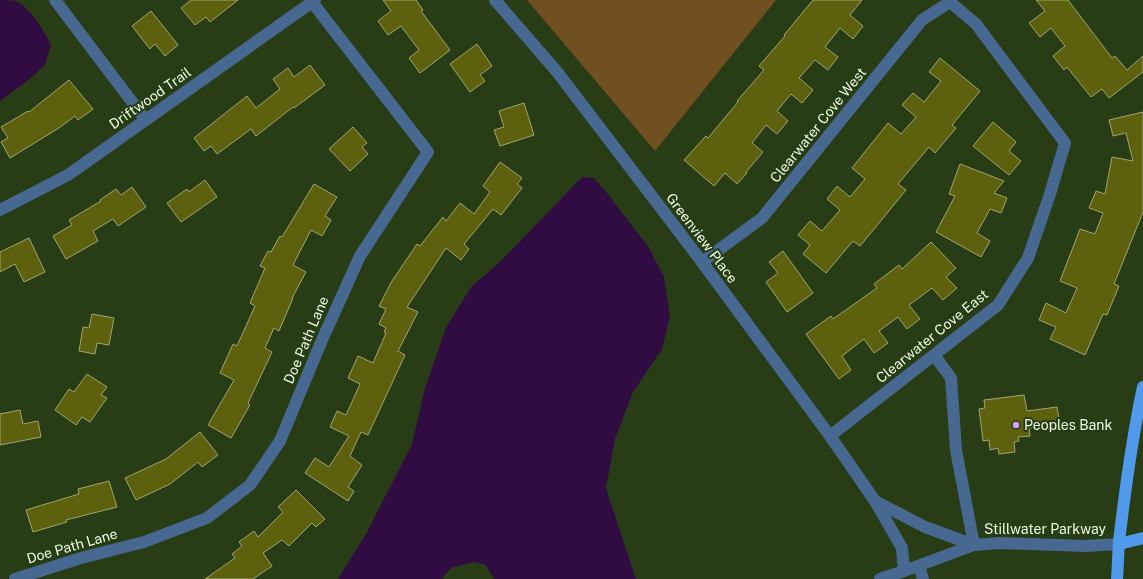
<svg xmlns="http://www.w3.org/2000/svg" width="1143" height="579" viewBox="0 0 1143 579" font-family="'Public Sans',sans-serif">
	<style>
		.green { fill: #704f21 }
		.water { fill: #310c42 }
		.building { fill: #5d610e; stroke: #a0a572 }
		.lines { fill: none; stroke-linecap: round; stroke-linejoin: round }
		.minor { stroke: #476991; stroke-width: 12 }
		.major { stroke: #5199ea; stroke-width: 12 }
		.poi-dot { fill: #d79bf9; stroke: #283d15; stroke-width: 1.5 }
		.labels { text-anchor: middle; stroke-width: 4; stroke-linejoin: round; paint-order: stroke }
		.street-label { font-size: 14px; fill: #eaf9e1; stroke: #283d15 }
		.poi-label { font-size: 14px; fill: #eaf9e1; stroke: #283d15; text-anchor: start }
	</style>
	<rect width="100%" height="100%" fill="#283d15"/>
	<polygon class="green" points="527,0 776,0 655,151"/>
	<g class="water">
		<path d="M0 0C5 0 11 0 16 1 29 6 45 32 51 45L45 65 31 78 0 101Z"/>
		<polygon points="582,177 594,178 607,193 649,248 664,277 670,316 662,349 633,392 615,439 606,488 636,579 494,579 486,565 474,562 451,568 442,579 338,579 366,534 412,444 425,388 446,328 471,287 500,262"/>
	</g>
	<g class="building">
		<polygon points="191,0 238,0 210,22 206,17 195,25 181,8"/>
		<polygon points="383,0 416,0 423,10 421,11 450,50 420,73 409,58 419,50 401,26 388,35 378,21 391,11"/>
		<polygon points="813,0 862,0 850,15 863,26 853,39 840,28 825,47 838,57 828,70 815,60 799,78 813,90 802,103 791,94 777,111 788,121 777,134 766,125 752,143 763,152 746,172 747,173 737,184 725,173 714,186 684,160 706,136 708,138 738,102 737,101 764,70 759,66 785,36 784,35"/>
		<polygon points="1036,0 1068,0 1112,58 1115,56 1127,70 1143,56 1143,72 1109,98 1102,89 1091,97 1067,67 1064,70 1053,56 1065,46 1051,28 1040,37 1029,23 1045,11"/>
		<polygon points="151,11 178,45 165,56 155,44 150,49 132,26"/>
		<polygon points="477,44 492,66 480,75 485,81 470,92 450,64"/>
		<polygon points="940,58 980,91 952,125 956,128 935,153 929,147 898,184 906,190 860,246 853,241 826,273 803,254 810,245 798,235 810,221 822,231 840,210 827,199 837,186 850,197 865,179 852,168 888,123 901,134 916,117 902,105 913,93 924,102 941,81 929,72"/>
		<polygon points="310,65 325,85 294,108 293,107 256,136 251,129 217,154 211,146 204,151 194,138 247,96 256,108 280,89 273,79 288,68 294,77"/>
		<polygon points="69,80 93,109 78,120 75,116 59,128 10,158 1,142 8,138 1,127 28,111 29,112"/>
		<polygon points="524,103 534,135 500,146 494,130 504,127 499,111"/>
		<polygon points="1143,112 1143,212 1114,284 1119,286 1107,315 1103,314 1085,355 1050,339 1056,327 1039,320 1046,303 1066,313 1077,288 1060,281 1080,229 1095,234 1103,213 1089,208 1096,191 1105,194 1112,157 1133,161 1126,133 1113,136 1109,120"/>
		<polygon points="993,122 1016,142 1009,151 1021,161 1009,175 973,146"/>
		<polygon points="353,127 367,143 362,147 368,154 350,171 329,149"/>
		<polygon points="500,162 522,178 517,184 522,188 501,215 493,209 464,244 469,249 461,260 446,248 407,307 418,312 398,351 405,355 368,435 361,432 350,456 362,465 348,487 354,491 348,501 305,473 315,458 329,467 349,436 330,427 337,411 346,415 360,384 348,378 358,356 373,363 386,333 384,332 386,328 379,324 386,309 379,306 392,281 417,244 420,246 443,217 446,221 460,203 474,214 490,192 483,186"/>
		<polygon points="960,164 1004,181 994,193 1007,198 1001,213 990,209 977,233 990,241 981,257 936,232 955,196 949,194"/>
		<polygon points="205,180 217,197 181,222 167,203 187,189 189,192"/>
		<polygon points="314,184 337,197 325,216 331,220 322,236 311,230 293,265 306,272 292,298 293,298 279,331 274,328 265,348 272,352 248,403 250,405 231,438 208,425 234,380 220,373 233,344 237,346 255,306 250,303 265,268 260,266 268,251 271,252 280,236 282,237"/>
		<polygon points="132,187 146,207 118,226 113,219 93,231 98,241 66,259 53,236 72,225 69,220 101,201 100,200 116,189 121,195"/>
		<polygon points="29,238 45,272 24,282 15,264 0,272 0,252"/>
		<polygon points="931,242 956,268 946,277 957,288 943,300 932,288 909,305 920,319 907,329 898,317 879,331 888,343 874,353 864,339 842,356 851,370 839,379 806,334 831,316 833,319 877,288 874,284 899,265 902,269"/>
		<polygon points="783,251 813,293 787,312 766,282 778,273 769,262"/>
		<polygon points="92,314 114,318 109,345 97,343 95,354 79,351 83,327 89,328"/>
		<polygon points="87,374 107,387 101,395 107,398 90,422 82,417 76,425 55,410 69,389 74,392"/>
		<polygon points="1024,395 1027,411 1057,407 1060,424 1029,428 1030,436 1018,437 1019,441 1014,442 1015,452 999,454 998,448 990,450 989,440 983,441 979,409 985,408 984,400"/>
		<polygon points="20,410 23,424 38,421 41,437 0,445 0,414"/>
		<polygon points="200,432 218,455 202,467 198,462 170,484 136,500 125,478 166,459"/>
		<polygon points="109,481 117,507 66,520 67,522 33,532 26,510 79,494 78,489"/>
		<polygon points="296,490 325,519 316,527 312,523 289,546 282,540 263,553 272,566 253,579 205,579 235,558 232,554 242,546 239,542 254,531 258,537 283,512 278,507"/>
	</g>
	<g class="lines">
		<g class="minor">
			<polyline points="55,0 145,119"/>
			<polyline points="495,0 558,73 702,262 830,436 875,501 902,548 904,571"/>
			<polyline points="0,210 68,175 315,0"/>
			<polyline points="702,262 762,218 922,20 950,2 976,24 1065,143 1050,194 1028,258 998,305 830,436"/>
			<polyline points="934,355 951,378 956,450 974,545"/>
			<polyline points="875,501 925,527 974,545"/>
			<polyline points="919,566 923,579"/>
			<polyline points="15,579 81,558 144,542 207,518 250,485 280,441 322,340 360,256 428,152 312,2"/>
			<polyline points="880,579 904,571 974,545 1000,543 1085,546 1119,544"/>
		</g>
		<g class="major">
			<polyline points="1119,544 1143,538"/>
			<path d="M1117 579C1118 567 1118 554 1119 542 1125 490 1132 438 1143 387"/>
		</g>
	</g>
	<circle class="poi-dot" cx="1016" cy="425" r="4"/>
	<g class="labels">
		<g class="street-label">
			<text transform="translate(150 98) rotate(-35)" y="5">Driftwood Trail</text>
			<text transform="translate(818 125) rotate(-51)" y="5">Clearwater Cove West</text>
			<text transform="translate(702 238) rotate(53)" y="5">Greenview Place</text>
			<text transform="translate(932 336) rotate(-39)" y="5">Clearwater Cove East</text>
			<text transform="translate(306 340) rotate(-67)" y="5">Doe Path Lane</text>
			<text x="1045" y="534">Stillwater Parkway</text>
			<text transform="translate(72 546) rotate(-16)" y="5">Doe Path Lane</text>
		</g>
		<g class="poi-label">
			<text x="1024" y="430">Peoples Bank</text>
		</g>
	</g>
</svg>
